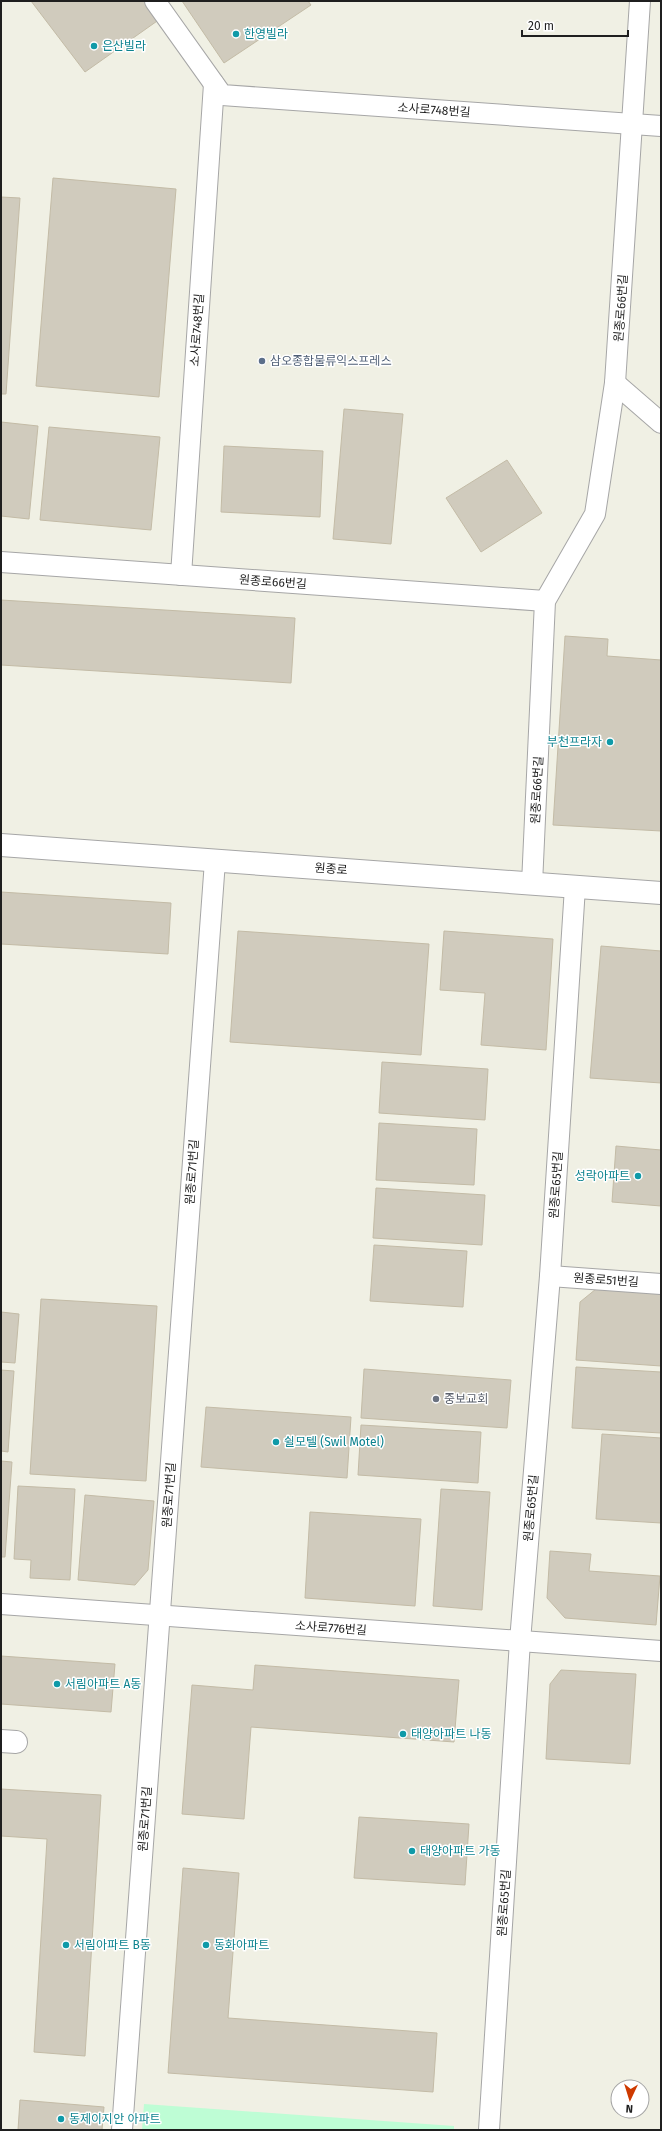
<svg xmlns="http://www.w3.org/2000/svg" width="662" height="2131" viewBox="0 0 662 2131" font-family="'Fira Sans','Noto Sans KR',sans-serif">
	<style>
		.park { fill: #befdd5 }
		.building { fill: #d0cbbd; stroke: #c3bba6 }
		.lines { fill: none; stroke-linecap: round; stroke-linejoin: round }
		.lane-casing { stroke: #a6a6a6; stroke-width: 22 }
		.street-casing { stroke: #a6a6a6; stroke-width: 24 }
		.lane { stroke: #fff; stroke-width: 20 }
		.street { stroke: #fff; stroke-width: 22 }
		.culture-dot { fill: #0f9aa8; stroke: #fff; stroke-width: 1.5 }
		.service-dot { fill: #5c6f8a; stroke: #fff; stroke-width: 1.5 }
		.worship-dot { fill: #6b7280; stroke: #fff; stroke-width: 1.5 }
		.labels { text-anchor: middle; stroke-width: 3; stroke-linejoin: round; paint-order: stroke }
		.culture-label { font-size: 12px; fill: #0d838f; stroke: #fff; text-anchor: start }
		.street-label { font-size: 12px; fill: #1f1f1f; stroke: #fff }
		.service-label { font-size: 12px; fill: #4e5e75; stroke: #fff; text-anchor: start }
		.worship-label { font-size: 12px; fill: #5b616d; stroke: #fff; text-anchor: start }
	</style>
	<rect width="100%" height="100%" fill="#f0f0e4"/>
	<polygon class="park" points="144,2104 454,2126 454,2130 142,2130"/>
	<g class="building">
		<polygon points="31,1 149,1 160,19 85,72"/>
		<polygon points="182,1 308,1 311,5 224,63"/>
		<polygon points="53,178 176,189 159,397 36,386"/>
		<polygon points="1,197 20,198 6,394 1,394"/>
		<polygon points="344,409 403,414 391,544 333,539"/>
		<polygon points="1,422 38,426 29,519 1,516"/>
		<polygon points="49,427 160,437 151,530 40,520"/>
		<polygon points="224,446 323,451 320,517 221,512"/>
		<polygon points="507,460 542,513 481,552 446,498"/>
		<polygon points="1,600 295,618 291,683 1,665"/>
		<polygon points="565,636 608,639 607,656 661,660 661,831 553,825"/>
		<polygon points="1,892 171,903 168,954 1,944"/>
		<polygon points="238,931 429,944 421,1055 230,1042"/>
		<polygon points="444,931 553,939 546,1050 481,1045 485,993 440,990"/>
		<polygon points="601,946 661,951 661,1083 590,1078"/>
		<polygon points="382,1062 488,1069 485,1120 379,1113"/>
		<polygon points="379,1123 477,1129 474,1185 376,1180"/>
		<polygon points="616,1146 661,1150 661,1206 612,1202"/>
		<polygon points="376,1188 485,1195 482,1245 373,1238"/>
		<polygon points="374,1245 467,1251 463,1307 370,1301"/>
		<polygon points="596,1289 661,1293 661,1366 576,1360 580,1302"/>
		<polygon points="41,1299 157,1306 146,1481 30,1474"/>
		<polygon points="1,1312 19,1314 15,1363 1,1362"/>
		<polygon points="576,1367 661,1372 661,1433 572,1428"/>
		<polygon points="364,1369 511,1380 507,1428 361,1418"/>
		<polygon points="1,1370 14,1371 8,1452 1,1451"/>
		<polygon points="206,1407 351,1417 347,1478 201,1467"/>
		<polygon points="361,1425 481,1432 478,1483 358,1475"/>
		<polygon points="602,1434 661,1438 661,1523 596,1519"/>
		<polygon points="1,1461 12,1462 5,1557 1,1557"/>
		<polygon points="18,1486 75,1489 70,1580 30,1578 31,1560 14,1559"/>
		<polygon points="441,1489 490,1492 482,1610 433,1606"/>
		<polygon points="85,1495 154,1501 148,1570 135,1585 78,1580"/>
		<polygon points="310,1512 421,1519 415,1606 305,1598"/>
		<polygon points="550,1551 591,1554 589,1571 660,1576 656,1625 565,1618 547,1598"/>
		<polygon points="1,1656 115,1664 111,1712 1,1704"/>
		<polygon points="255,1665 459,1680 454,1742 251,1727 244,1819 182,1814 192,1685 253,1690"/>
		<polygon points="561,1670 636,1674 630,1764 546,1759 550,1684"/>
		<polygon points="1,1789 101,1795 85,2056 34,2052 47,1839 1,1836"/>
		<polygon points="359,1817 469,1824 465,1885 354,1878"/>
		<polygon points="183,1868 239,1873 228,2018 437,2033 433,2092 168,2073"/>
		<polygon points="20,2100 104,2107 102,2130 18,2130"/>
	</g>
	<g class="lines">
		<defs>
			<g id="lane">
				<polyline points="155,1 222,95 661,126"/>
				<polyline points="615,383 661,423"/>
				<polyline points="1,562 545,601"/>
				<polyline points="181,575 214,84"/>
				<polyline points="532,884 545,601 595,514 615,383 640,1"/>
				<polyline points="550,1276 661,1284"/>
				<polyline points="1,1604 661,1651"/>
				<polyline points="122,2130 215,861"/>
				<polyline points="489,2130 520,1641 550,1276 575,887"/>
			</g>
			<g id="street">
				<polyline points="1,845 661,893"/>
				<polyline points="1,1741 16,1742"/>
			</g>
		</defs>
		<use href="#lane" class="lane-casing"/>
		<use href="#street" class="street-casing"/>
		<use href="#lane" class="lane"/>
		<use href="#street" class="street"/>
	</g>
	<g class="culture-dot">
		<circle cx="236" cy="34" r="4"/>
		<circle cx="94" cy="46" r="4"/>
		<circle cx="610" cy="742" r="4"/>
		<circle cx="638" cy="1176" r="4"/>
		<circle cx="276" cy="1442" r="4"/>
		<circle cx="57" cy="1684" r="4"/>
		<circle cx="403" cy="1734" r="4"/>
		<circle cx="412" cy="1851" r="4"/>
		<circle cx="66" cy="1945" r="4"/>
		<circle cx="206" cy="1945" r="4"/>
		<circle cx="61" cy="2119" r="4"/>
	</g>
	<circle class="service-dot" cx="262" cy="361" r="4"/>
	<circle class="worship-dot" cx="436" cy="1399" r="4"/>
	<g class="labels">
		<g class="culture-label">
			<text x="244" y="38">한영빌라</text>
			<text x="102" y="50">은산빌라</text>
			<text x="602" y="746" text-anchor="end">부천프라자</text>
			<text x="630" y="1180" text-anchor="end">성락아파트</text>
			<text x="284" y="1446">쉴모텔 (Swil Motel)</text>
			<text x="65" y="1688">서림아파트 A동</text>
			<text x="411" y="1738">태양아파트 나동</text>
			<text x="420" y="1855">태양아파트 가동</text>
			<text x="74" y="1949">서림아파트 B동</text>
			<text x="214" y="1949">동화아파트</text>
			<text x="69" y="2123">동제이지안 아파트</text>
		</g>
		<g class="street-label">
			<text transform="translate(434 110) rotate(4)" y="4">소사로748번길</text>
			<text transform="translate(621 308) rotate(-86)" y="4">원종로66번길</text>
			<text transform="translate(197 330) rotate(-86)" y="4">소사로748번길</text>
			<text transform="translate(273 582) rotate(4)" y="4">원종로66번길</text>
			<text transform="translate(537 790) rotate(-87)" y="4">원종로66번길</text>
			<text transform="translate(331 869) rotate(4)" y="4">원종로</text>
			<text transform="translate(192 1172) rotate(-86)" y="4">원종로71번길</text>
			<text transform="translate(556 1185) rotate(-86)" y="4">원종로65번길</text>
			<text transform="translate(606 1280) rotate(4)" y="4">원종로51번길</text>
			<text transform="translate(169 1495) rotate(-86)" y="4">원종로71번길</text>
			<text transform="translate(531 1508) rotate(-85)" y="4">원종로65번길</text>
			<text transform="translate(331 1628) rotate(4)" y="4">소사로776번길</text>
			<text transform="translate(145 1819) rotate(-86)" y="4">원종로71번길</text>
			<text transform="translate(504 1903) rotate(-86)" y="4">원종로65번길</text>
		</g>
		<g class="service-label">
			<text x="270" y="365">삼오종합물류익스프레스</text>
		</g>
		<g class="worship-label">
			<text x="444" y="1403">중보교회</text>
		</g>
	</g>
	<rect width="662" height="2131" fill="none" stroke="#1f1f1f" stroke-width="4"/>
	<g transform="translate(630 2099) rotate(184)"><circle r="19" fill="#ffffff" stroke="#a5a5a5"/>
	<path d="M0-3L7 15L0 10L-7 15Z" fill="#ce3a00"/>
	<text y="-6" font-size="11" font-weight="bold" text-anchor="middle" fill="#1f1f1f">N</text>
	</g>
	<path d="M522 30v6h106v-6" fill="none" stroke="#1f1f1f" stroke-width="2"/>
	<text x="528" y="30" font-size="12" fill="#1f1f1f" stroke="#ffffff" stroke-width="3" paint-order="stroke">20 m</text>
</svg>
